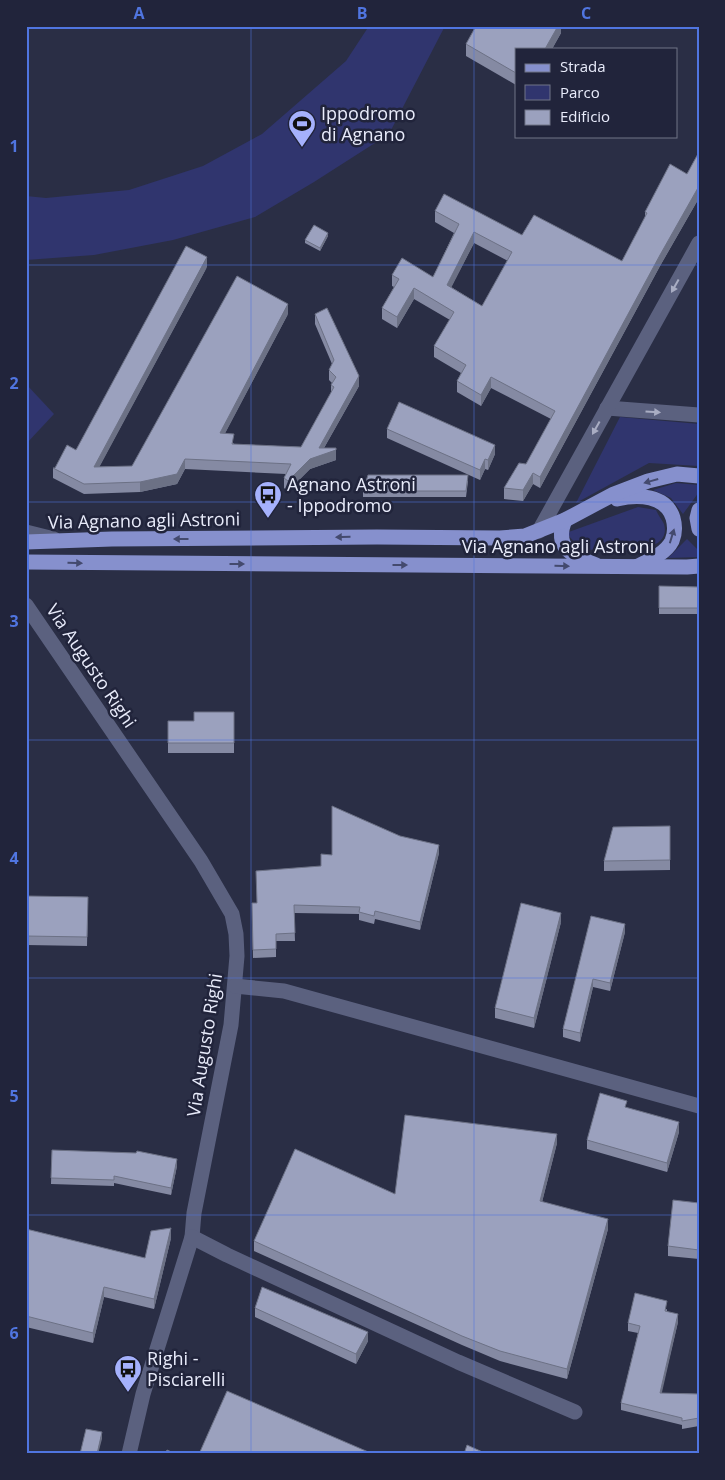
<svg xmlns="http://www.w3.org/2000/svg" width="725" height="1480" viewBox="0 0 725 1480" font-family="'Open Sans',sans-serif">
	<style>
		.green { fill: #30356e }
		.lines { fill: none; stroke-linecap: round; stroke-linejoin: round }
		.minor { stroke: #5b617f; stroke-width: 15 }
		.major { stroke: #8690cd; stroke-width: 15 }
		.wall { fill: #858aa3; fill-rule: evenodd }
		.shaded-wall { fill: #6c7185 }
		.building { fill: #9ba1be; stroke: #6c7185; fill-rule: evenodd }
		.oneway { fill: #a9adc3 }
		.oneway2 { fill: #444a6e }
		.grid { fill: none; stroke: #5075e0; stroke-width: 1; stroke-opacity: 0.55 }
		.labels { text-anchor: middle; stroke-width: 5; stroke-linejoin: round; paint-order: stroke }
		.poi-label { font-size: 18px; fill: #e8ebfa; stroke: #21243b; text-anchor: start }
		.street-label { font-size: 18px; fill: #e8ebfa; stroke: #21243b }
		.neatline { fill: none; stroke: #5075e0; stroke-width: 2 }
		.grid-label { font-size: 16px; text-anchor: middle; font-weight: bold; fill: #5075e0 }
	</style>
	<rect width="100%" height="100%" fill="#2a2e45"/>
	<g class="green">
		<polygon points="369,26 445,26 389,134 314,182 255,217 173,240 94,255 26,260 26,196 46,198 129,190 203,166 262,134 346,61"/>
		<polygon points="26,384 54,414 26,444"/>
		<polygon points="620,417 699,424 699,466 649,463 576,503"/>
		<polygon points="676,483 699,485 699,492 683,514 671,498 653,490"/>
		<path d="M638 507 656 510C658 515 662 520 664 524 674 559 599 550 581 549L566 533Z"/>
		<polygon points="687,539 699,551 699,557 668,558"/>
	</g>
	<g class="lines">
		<g class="minor">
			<polyline points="607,408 699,415"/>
			<polyline points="539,531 699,243"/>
			<polyline points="26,532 54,539"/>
			<polyline points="26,605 201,861 232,914 236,934 237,956 231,1025 194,1213 192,1237 143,1394 129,1454"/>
			<polyline points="235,986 284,991 699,1106"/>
			<polyline points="192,1237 227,1255 458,1362 575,1412"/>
		</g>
		<g class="major">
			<path d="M617 499C638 494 666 495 673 518 675 525 675 534 672 541 666 553 650 560 638 566"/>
			<polyline points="699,510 697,518 699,529"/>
			<path d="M565 520C553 548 573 556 596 565"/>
			<polyline points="26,542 112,539 377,537 500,538 525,536 565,520 614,494 648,481 677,474 699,476"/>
			<polyline points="26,562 687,567 699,566"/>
		</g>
	</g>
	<g class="wall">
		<polygon points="561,26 561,33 552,49 516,49 516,85 466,56 466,44"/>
		<path d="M699 152V198L660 266 540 488 533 484 523 501 504 499V488L526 464 551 419 491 388 481 406 457 392V381L461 373 434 357V346L450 320 414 299 397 328 382 319V308L394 287 392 286V275L433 277 454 233 435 222V211L522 235 622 261 645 218V212L687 174ZM474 243 508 261 482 306 451 287Z"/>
		<polygon points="328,236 320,251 305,243 305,240"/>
		<polygon points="207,267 99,467 132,466 288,314 225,433 234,444 301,447 331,393 331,385 332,383 329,380 329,370 332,364 315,324 315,314 359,386 324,448 336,460 310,469 288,491 284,488 284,478 286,474 185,469 177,484 140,492 84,494 53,478 53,468 55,468 76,450"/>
		<polygon points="387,429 495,454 488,470 485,469 480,480 387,438"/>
		<polygon points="468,481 466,497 363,497 363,491"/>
		<polygon points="659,586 699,587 699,614 659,614"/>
		<polygon points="234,712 234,753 168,753 168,721 194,721"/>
		<polygon points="670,826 670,870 604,871 604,861"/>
		<polygon points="439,853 420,930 375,919 374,924 359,920 359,914 294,913 295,941 276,941 276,957 253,958 252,903 257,903 321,866 332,855"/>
		<polygon points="26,896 88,897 87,946 26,945"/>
		<polygon points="591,916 625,932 610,991 593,987 580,1042 563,1037 563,1029"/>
		<polygon points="561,922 534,1028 495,1018 495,1008"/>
		<polygon points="627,1108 679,1132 667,1172 587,1149 587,1140"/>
		<polygon points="557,1143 542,1202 608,1229 567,1379 500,1361 462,1345 254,1251 254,1241 395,1194"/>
		<polygon points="52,1150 177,1166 171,1195 114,1183 114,1186 51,1184"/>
		<polygon points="699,1203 699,1259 668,1256 668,1246"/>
		<polygon points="26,1229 145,1258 171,1238 154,1309 104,1297 93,1343 26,1327"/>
		<polygon points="255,1308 368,1341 356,1364 255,1317"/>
		<polygon points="667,1309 667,1312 678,1322 661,1393 699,1394 699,1426 682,1429 682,1425 621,1410 621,1403 638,1333 628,1331 628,1323"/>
	</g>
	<g class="shaded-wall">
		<polygon points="558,26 561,26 561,33 552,49 545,49"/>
		<polygon points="699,186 699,198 660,266 540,488 540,477 660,255"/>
		<polygon points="474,232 474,243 447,296 447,285"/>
		<polygon points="328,233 328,236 320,251 320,248"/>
		<polygon points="207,257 207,267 94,477 94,467"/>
		<polygon points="414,288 414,299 397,328 397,317"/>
		<polygon points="288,304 288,314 220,443 220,433"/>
		<polygon points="359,376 359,386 320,455 336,450 336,460 310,469 288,491 288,481 319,448"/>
		<polygon points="491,377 491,388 481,406 481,395"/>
		<polygon points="495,445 495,454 488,470 488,460"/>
		<polygon points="185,459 185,469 177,484 140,492 140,482"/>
		<polygon points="485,459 485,469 480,480 480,470"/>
		<polygon points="533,473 533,484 523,501 523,490"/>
		<polygon points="439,845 439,853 420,930 420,922"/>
		<polygon points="561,913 561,922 534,1028 534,1018"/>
		<polygon points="625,924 625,932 610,991 610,983"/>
		<polygon points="593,979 593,987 580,1042 580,1033"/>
		<polygon points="679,1122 679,1132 667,1172 667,1163"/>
		<polygon points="557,1134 557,1143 540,1210 540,1201"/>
		<polygon points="177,1159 177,1166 171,1195 171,1188"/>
		<polygon points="608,1219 608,1229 567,1379 567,1369"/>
		<polygon points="171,1228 171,1238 154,1309 154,1299"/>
		<polygon points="104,1287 104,1297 93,1343 93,1333"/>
		<polygon points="678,1314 678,1322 660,1401 660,1393"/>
		<polygon points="368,1332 368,1341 356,1364 356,1354"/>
		<polygon points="102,1432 102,1439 98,1454 97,1454"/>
	</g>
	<g class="building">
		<polygon points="476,26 558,26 545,49 516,49 516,73 466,44"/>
		<path d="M699 152V186L660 255 540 477 533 473 523 490 504 488 519 463 526 464 555 411 491 377 481 395 457 381 466 365 434 346 454 312 414 288 397 317 382 308 399 279 392 275 402 258 433 277 459 224 435 211 444 194 522 235 534 215 622 261 647 213 645 212 670 164 687 174ZM474 232 512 252 482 306 447 285Z"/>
		<polygon points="314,225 328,233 320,248 305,240"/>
		<polygon points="186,246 207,257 94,467 132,466 237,276 288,304 220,433 234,434 232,444 301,447 334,387 331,385 336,377 329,370 334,360 315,314 327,308 359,376 319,448 336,448 336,450 310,459 288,481 284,478 291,464 185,459 177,474 140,482 84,484 53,468 55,468 67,445 76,450"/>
		<polygon points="399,402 495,445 488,460 485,459 480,470 387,429"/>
		<polygon points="368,475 468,475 466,491 363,491"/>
		<polygon points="659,586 699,587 699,608 659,608"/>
		<polygon points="194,712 234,712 234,743 168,743 168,721 194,721"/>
		<polygon points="332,806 400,836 439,845 420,922 375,911 374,916 359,912 360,907 294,905 295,933 276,934 276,949 253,950 252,903 257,903 256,871 321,866 321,854 332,855"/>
		<polygon points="670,826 670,860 604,861 613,827"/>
		<polygon points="26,896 88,897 87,937 26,936"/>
		<polygon points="521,903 561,913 534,1018 495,1008"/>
		<polygon points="591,916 625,924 610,983 593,979 580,1033 563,1029"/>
		<polygon points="600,1093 627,1101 625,1107 679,1122 667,1163 587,1140"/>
		<polygon points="405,1115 557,1134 540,1201 608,1219 567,1369 500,1351 462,1336 254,1241 295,1149 395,1194"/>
		<polygon points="52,1150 136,1153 137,1151 177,1159 171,1188 114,1176 114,1180 51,1178"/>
		<polygon points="673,1200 699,1203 699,1250 668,1246"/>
		<polygon points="171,1228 154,1299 104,1287 93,1333 26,1316 26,1229 145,1258 151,1231"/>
		<polygon points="262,1287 368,1332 356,1354 255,1308"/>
		<polygon points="635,1293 667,1301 665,1311 678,1314 660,1393 699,1394 699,1418 682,1421 682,1418 621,1403 640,1326 628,1323"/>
		<polygon points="227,1391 373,1454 199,1454"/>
		<polygon points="86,1429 102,1432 97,1454 80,1454"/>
		<polygon points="467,1445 487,1454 464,1454"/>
		<polygon points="167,1450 176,1454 165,1454"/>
	</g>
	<defs><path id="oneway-solid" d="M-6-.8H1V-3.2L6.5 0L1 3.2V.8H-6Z" transform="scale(1.25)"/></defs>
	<g class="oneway">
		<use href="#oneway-solid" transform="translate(675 286) rotate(119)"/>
		<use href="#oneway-solid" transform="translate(653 412) rotate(4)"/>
		<use href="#oneway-solid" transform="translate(596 428) rotate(119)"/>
	</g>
	<g class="oneway2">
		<use href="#oneway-solid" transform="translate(651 481) rotate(164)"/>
		<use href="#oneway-solid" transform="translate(672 536) rotate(-73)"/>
		<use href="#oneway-solid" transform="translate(343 537) rotate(179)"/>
		<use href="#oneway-solid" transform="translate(181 539) rotate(180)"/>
		<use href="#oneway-solid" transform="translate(75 563) rotate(1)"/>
		<use href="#oneway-solid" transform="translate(237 564)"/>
		<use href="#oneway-solid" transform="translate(400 565)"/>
		<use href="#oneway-solid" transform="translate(562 566) rotate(1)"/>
	</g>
	<path class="grid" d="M251 26V1454M474 26V1454M26 265H699M26 502H699M26 740H699M26 978H699M26 1215H699"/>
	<defs>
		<symbol id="stadium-pin" viewBox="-11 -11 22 30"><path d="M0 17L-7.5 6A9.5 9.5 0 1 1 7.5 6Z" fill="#a5b1fc" stroke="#21243b"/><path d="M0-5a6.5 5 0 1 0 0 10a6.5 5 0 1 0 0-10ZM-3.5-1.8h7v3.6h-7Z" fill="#111"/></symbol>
		<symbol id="bus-pin" viewBox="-11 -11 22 30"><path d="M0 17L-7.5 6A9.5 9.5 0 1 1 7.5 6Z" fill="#a5b1fc" stroke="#21243b"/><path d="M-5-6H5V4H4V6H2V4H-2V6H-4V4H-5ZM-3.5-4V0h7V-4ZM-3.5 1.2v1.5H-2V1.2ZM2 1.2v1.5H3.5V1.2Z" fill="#111"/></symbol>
	</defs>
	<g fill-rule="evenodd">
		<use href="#stadium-pin" x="286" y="108" width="32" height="43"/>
		<use href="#bus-pin" x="252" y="479" width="32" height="43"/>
		<use href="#bus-pin" x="112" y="1353" width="32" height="43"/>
	</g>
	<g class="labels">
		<g class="poi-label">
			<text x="321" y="120">Ippodromo<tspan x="321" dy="21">di Agnano</tspan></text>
			<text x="287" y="491">Agnano Astroni<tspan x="287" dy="21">- Ippodromo</tspan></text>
			<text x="147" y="1365">Righi -<tspan x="147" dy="21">Pisciarelli</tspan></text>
		</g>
		<g class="street-label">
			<text transform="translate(144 521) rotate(-1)" y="6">Via Agnano agli Astroni</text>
			<text x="558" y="553">Via Agnano agli Astroni</text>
			<text transform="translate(91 666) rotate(56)" y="6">Via Augusto Righi</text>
			<text transform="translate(205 1045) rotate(-81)" y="6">Via Augusto Righi</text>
		</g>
	</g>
	<rect width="725" height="1480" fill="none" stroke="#21243b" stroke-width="55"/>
	<rect x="515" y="48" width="162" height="90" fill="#21243b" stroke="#717487"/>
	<rect x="525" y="64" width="25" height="8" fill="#8690cd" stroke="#717487"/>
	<text x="560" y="72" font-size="15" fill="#e8ebfa">Strada</text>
	<rect x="525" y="85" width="25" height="15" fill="#30356e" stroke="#717487"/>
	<text x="560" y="98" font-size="15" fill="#e8ebfa">Parco</text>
	<rect x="525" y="110" width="25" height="15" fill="#9ba1be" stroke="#717487"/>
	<text x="560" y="122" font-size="15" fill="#e8ebfa">Edificio</text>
	<rect x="28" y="28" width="670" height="1424" class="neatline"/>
	<g class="grid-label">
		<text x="139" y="19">A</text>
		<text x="362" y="19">B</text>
		<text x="586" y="19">C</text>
		<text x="14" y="152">1</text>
		<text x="14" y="389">2</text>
		<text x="14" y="627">3</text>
		<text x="14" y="864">4</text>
		<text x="14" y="1102">5</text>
		<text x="14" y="1339">6</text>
	</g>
</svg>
